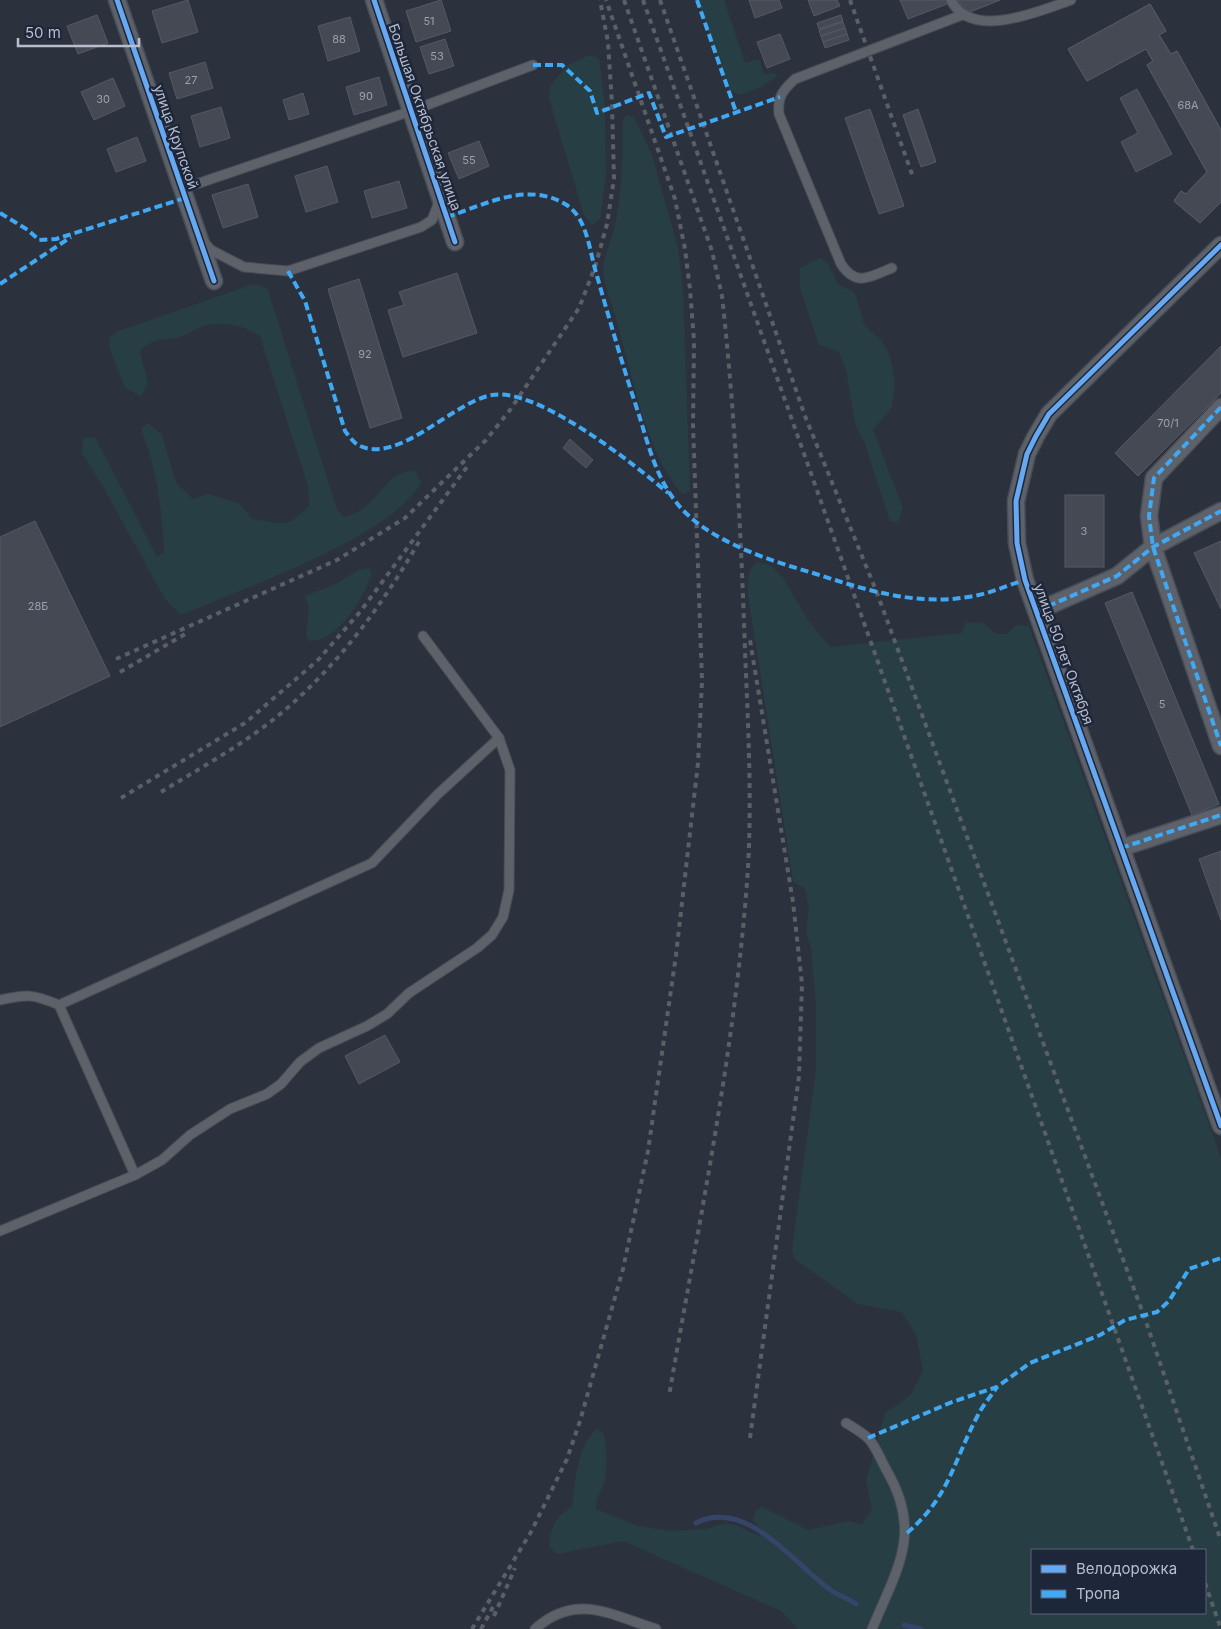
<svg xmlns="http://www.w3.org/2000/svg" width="1221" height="1629" viewBox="0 0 1221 1629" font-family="Inter,sans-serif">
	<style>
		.green { fill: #273e45; fill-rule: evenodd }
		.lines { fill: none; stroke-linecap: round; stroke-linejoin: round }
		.stream { stroke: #344568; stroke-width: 5 }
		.building { fill: #444953; stroke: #545a65 }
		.lane-casing { stroke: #494d56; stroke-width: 11 }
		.street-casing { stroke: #494d56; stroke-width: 19 }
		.lane { stroke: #5d616a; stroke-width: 9 }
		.street { stroke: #5d616a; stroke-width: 16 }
		.rail { stroke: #5b6068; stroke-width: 4; stroke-dasharray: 5 5; stroke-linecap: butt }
		.quiet { stroke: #3fa9f5; stroke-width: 4; stroke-dasharray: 8 4; stroke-linecap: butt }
		.cycleway-casing { stroke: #1e273a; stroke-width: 8 }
		.cycleway { stroke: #66a8f1; stroke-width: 5 }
		.labels { text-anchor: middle; stroke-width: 5; stroke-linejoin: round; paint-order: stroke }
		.number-label { font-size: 11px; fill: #9aa1af }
		.street-label { font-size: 14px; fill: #b7bece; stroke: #1e273a }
	</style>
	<rect width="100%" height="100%" fill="#2c323d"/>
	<g class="green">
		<polygon points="697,0 724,0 745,63 759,59 764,74 774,73 778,76 761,87 740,95 728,89"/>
		<polygon points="589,55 599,59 605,107 606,176 600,219 592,225 584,215 549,98 550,86 568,65"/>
		<path d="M627 115 634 117 652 155 678 248 683 290 690 491 683 494C648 459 631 371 617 322 613 306 604 287 603 270 603 257 612 240 615 226 622 191 623 156 623 120Z"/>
		<polygon points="820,258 828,264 838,284 855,293 864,325 881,340 890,356 895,384 892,407 873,430 903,508 898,522 890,521 865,444 855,424 846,370 839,352 819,344 800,288 800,268"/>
		<path d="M251 285H259L268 290 336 507 343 517C350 515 360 512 365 507 383 493 389 471 415 471L421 483C390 538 241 589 181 615L165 599 102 485 82 453 83 438 95 437 157 557 164 552C162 509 157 469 141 429L148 423 162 435 176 483 193 499 208 494 240 504 252 519C282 523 286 530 309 506L308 486 260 336C243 325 224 321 204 326 195 328 188 335 179 337 161 341 154 337 140 351L148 384 141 396 125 388 110 349 109 338 116 332Z"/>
		<path d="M757 562 770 565 783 578 809 622 830 647 962 633 966 622 984 623 996 634H1007L1016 625 1029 626 1221 1158V1629H798L781 1611 623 1541 557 1554 549 1546C551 1527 555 1517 572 1507 575 1483 577 1445 597 1429L604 1434C607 1449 607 1464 605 1479 603 1490 595 1497 596 1509L638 1526 669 1531 706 1529 723 1524 735 1525 759 1536 764 1532 753 1520 756 1511 762 1507 808 1530 850 1521 862 1525 872 1509 866 1481 885 1413 910 1396 923 1371 916 1335 902 1312 858 1304 795 1259 792 1250 816 1070V1003L811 948 806 932 809 909 805 889 793 881 748 595C748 582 746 571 757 562ZM1032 1550H1205V1613H1032Z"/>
		<path d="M369 568 372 573C364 597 338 642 309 641L306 635 309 608 305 596 336 584 358 570Z"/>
	</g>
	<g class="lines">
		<g class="stream">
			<path d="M696 1523C748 1497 795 1566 832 1591 840 1596 849 1599 856 1604"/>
			<polyline points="904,1625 921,1629"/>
		</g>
	</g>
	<g class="building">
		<polygon points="188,0 198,32 162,43 152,11"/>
		<polygon points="441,0 451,31 416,42 406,11"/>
		<polygon points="749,0 779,0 782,8 755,18"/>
		<polygon points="808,0 837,0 840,6 814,16"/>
		<polygon points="900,0 946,0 947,4 908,19"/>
		<polygon points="956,0 1000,0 970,12"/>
		<polygon points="1150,4 1166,31 1159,35 1171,54 1177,51 1221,130 1221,202 1200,223 1174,201 1181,191 1186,194 1207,172 1147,65 1153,61 1146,49 1087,81 1068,49"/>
		<polygon points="1150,4 1166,31 1159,35 1171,54 1177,51 1221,130 1221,202 1200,223 1174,201 1181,191 1186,194 1207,172 1147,65 1153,61 1146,49 1087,81 1068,49"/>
		<polygon points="97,15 108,43 78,54 67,26"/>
		<polygon points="841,15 843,21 819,29 817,23"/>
		<polygon points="350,17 360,51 328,61 318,26"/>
		<polygon points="843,22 845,28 821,36 819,30"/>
		<polygon points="845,28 847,34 823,42 821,36"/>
		<polygon points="780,34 790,59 767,68 757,42"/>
		<polygon points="847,34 849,40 825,48 823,42"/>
		<polygon points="445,39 454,66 429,74 420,47"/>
		<polygon points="205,62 213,88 177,99 169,73"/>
		<polygon points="379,77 387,105 354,115 346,87"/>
		<polygon points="113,78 125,106 94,120 81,92"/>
		<polygon points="1137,89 1172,154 1136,172 1121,142 1138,133 1120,98"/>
		<polygon points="303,93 309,114 289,120 283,100"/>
		<polygon points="221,107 230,138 200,147 191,116"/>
		<polygon points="870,109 904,206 879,214 845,118"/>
		<polygon points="918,109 936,162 921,167 903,115"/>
		<polygon points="137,137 146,161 116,172 107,149"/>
		<polygon points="479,141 489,166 459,179 448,153"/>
		<polygon points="327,166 338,202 306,212 295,176"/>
		<polygon points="399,181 407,208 372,218 364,191"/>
		<polygon points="248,184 258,217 223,228 212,195"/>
		<polygon points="457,273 477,333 403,357 388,310 404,305 399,292"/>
		<polygon points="359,279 402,418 370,428 328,289"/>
		<polygon points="1221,346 1221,393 1138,476 1115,453"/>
		<polygon points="570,439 593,460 586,468 563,448"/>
		<rect x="1065" y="495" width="39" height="72"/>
		<polygon points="35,521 110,676 0,727 0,537"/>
		<polygon points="1221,541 1221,609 1194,553"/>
		<polygon points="1132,592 1219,804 1192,815 1105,603"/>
		<polygon points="1221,851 1221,920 1199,859"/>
		<polygon points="385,1035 400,1062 359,1084 345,1056"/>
	</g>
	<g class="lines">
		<defs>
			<g id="lane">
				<path d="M951 0C971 41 1040 11 1071 0"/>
				<polyline points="182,189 411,111 533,65"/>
				<polyline points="204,242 211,250 244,267 288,271 421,227 432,220 439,202"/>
				<path d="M892 268C871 276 857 288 841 264L779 114C777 97 783 90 795 79L962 15"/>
				<path d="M0 1000C27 994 33 994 59 1005L135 1175"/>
				<polyline points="59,1005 372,863 438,794 499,738"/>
				<polyline points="0,1231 135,1175 162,1160 190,1135 230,1109 267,1094 281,1084 300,1062 319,1048 367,1026 387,1014 409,993 477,948 492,935 503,917 509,890 510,770 499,738 423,636"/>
				<path d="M846 1423C853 1427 861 1432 868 1438 876 1446 881 1461 887 1471 923 1533 897 1569 872 1629"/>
				<path d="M535 1629C576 1592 611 1615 656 1629"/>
			</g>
			<g id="street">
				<polyline points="117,0 214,281"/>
				<polyline points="374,0 455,242"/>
				<polyline points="1221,245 1049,414 1036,436 1027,454 1016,501 1017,543 1025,580 1221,1126"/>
				<polyline points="1221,407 1154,478 1149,516 1153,547 1221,746"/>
				<polyline points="1037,611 1117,576 1153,547 1221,511"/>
				<polyline points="1121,848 1221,815"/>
			</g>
		</defs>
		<use href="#lane" class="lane-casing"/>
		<use href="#street" class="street-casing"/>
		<use href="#lane" class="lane"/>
		<use href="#street" class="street"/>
		<g class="rail">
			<path d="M624 0 712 251 722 296C735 414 741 533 745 651 748 724 752 796 748 868 736 1046 699 1221 669 1396"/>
			<polyline points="643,0 1193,1550"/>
			<polyline points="660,0 805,416 877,593 1144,1316 1221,1541"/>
			<polyline points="850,0 913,177"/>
			<polyline points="116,659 337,560 405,518 486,440 510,410 579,308 595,267 607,224 614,179 612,104 608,42 600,0"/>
			<polyline points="120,672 187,633"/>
			<path d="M161 792C197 770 235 749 269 723 333 673 380 609 420 540"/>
			<polyline points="121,798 245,723 318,660 360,612 467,467"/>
			<polyline points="750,1438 799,1076 802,984 793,902 750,640"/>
			<polyline points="1205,1583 1221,1629"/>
			<polyline points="494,1616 515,1568"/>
			<polyline points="472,1629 531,1532 567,1459 580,1421 623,1269 648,1151 676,955 698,763 702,681 693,425 694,341 690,289 685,249 675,199 606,0"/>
			<polyline points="481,1629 493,1607"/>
		</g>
		<g class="quiet">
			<polyline points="697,0 736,112"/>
			<polyline points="533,65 562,65 590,91 597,113 649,93 666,137 780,97"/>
			<polyline points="0,213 28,230 39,240 56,239 185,198"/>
			<path d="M447 217C484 205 527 181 565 204 586 216 589 247 595 269 609 318 623 367 639 415 648 444 656 477 676 502 705 540 768 560 813 573 866 590 917 607 974 596 991 593 1008 585 1025 580"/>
			<path d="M288 271 305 301 345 431C349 436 353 442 358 445 398 466 452 402 492 395 537 387 634 464 668 493"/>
			<polyline points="0,284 71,237"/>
			<polyline points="1221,407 1154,478 1149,516 1153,547 1221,746"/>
			<polyline points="1037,611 1117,576 1153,547 1221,511"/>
			<polyline points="1121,848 1221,815"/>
			<polyline points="868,1438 952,1402 997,1387 1030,1363 1100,1335 1125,1320 1157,1312 1169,1301 1189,1269 1221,1258"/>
			<path d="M907 1533C950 1496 953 1462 978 1415 983 1405 991 1396 997 1387"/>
		</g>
		<defs>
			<g id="cycleway">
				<polyline points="117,0 214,281"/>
				<polyline points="374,0 455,242"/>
				<polyline points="1221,245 1049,414 1036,436 1027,454 1016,501 1017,543 1025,580 1221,1126"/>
			</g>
		</defs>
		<use href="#cycleway" class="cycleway-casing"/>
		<use href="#cycleway" class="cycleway"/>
	</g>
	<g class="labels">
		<g class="number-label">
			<text x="429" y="25">51</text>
			<text x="339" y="43">88</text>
			<text x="437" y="60">53</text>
			<text x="191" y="84">27</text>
			<text x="366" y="100">90</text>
			<text x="103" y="103">30</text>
			<text x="1188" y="109">68А</text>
			<text x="469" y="164">55</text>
			<text x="365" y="358">92</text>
			<text x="1168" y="427">70/1</text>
			<text x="1084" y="535">3</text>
			<text x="38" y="610">28Б</text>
			<text x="1162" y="708">5</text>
		</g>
		<g class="street-label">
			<text transform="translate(425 117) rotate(71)" y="5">Большая Октябрьская улица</text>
			<text transform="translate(176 137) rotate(71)" y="5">улица Крупской</text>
			<text transform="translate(1064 654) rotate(70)" y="5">улица 50 лет Октября</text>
		</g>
	</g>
	<rect x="1031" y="1549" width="175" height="65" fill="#1e273a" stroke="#5b6375"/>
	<rect x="1041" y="1565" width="25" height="8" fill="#66a8f1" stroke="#5b6375"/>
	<text x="1076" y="1574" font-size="15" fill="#b7bece">Велодорожка</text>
	<rect x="1041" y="1590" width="25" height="8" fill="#3fa9f5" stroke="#5b6375"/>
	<text x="1076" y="1599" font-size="15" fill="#b7bece">Тропа</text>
	<path d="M18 38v8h121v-8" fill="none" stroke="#b7bece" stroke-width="2.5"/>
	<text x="25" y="38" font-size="15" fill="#b7bece" stroke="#1e273a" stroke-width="4" paint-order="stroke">50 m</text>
</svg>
